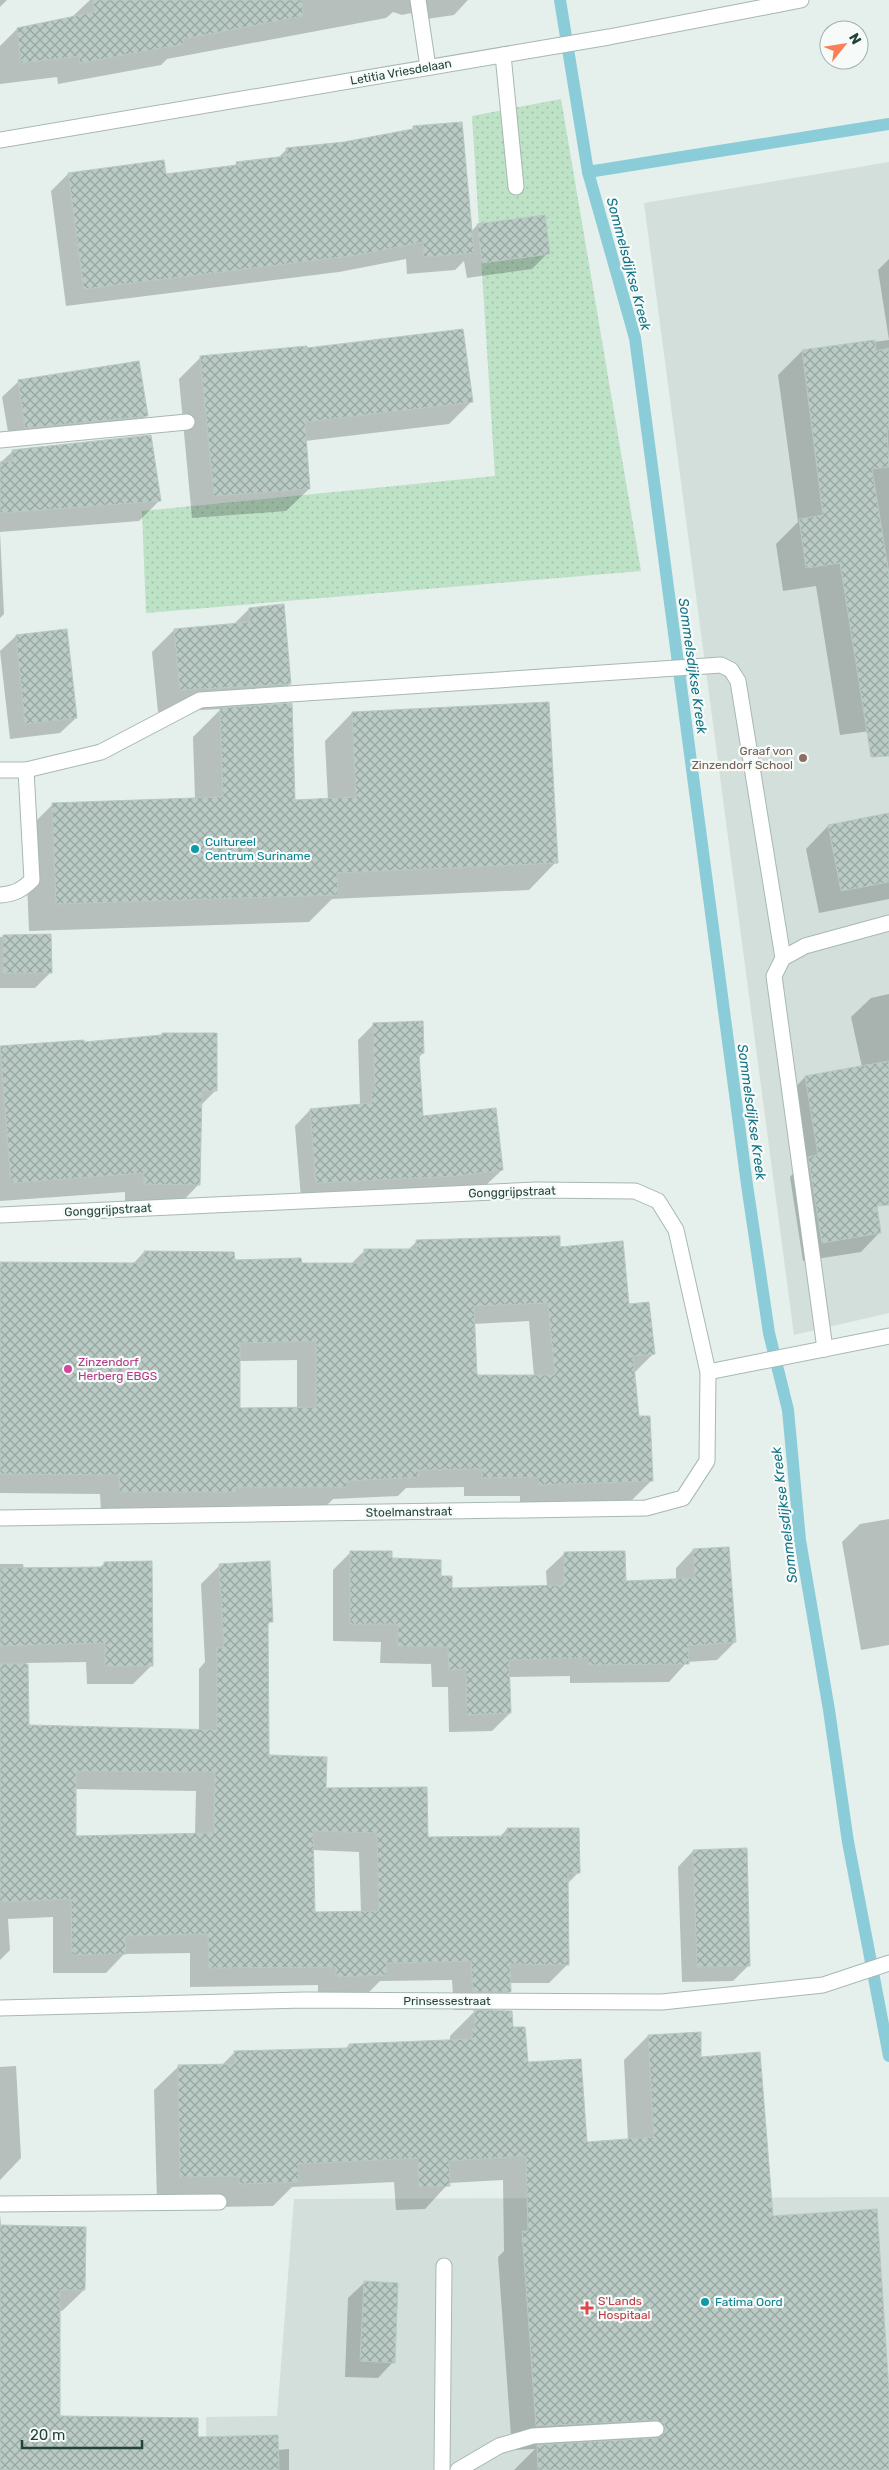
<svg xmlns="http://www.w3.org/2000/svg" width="889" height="2470" viewBox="0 0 889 2470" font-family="Rubik,sans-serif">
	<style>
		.built { fill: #d3dfda }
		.grass { fill: url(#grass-dots) }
		.shadow { fill: #0003; fill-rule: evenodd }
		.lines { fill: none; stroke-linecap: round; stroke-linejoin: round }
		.stream { stroke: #8accd8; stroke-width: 12 }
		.building { fill: url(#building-cross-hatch); stroke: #b7cac2; fill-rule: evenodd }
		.minor-casing { stroke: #a7b8b2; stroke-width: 17 }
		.minor { stroke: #fff; stroke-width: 15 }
		.education-dot { fill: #8d6e63; stroke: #f6fbf9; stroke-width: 2 }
		.culture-dot { fill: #0f9aa8; stroke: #f6fbf9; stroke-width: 2 }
		.hotel-dot { fill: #d1479c; stroke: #f6fbf9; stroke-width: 2 }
		.health-dot { fill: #e0444e; stroke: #f6fbf9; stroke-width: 2 }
		.labels { text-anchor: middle; stroke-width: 4.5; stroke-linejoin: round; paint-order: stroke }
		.street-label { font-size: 12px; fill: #22433a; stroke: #f6fbf9 }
		.education-label { font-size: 12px; fill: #785e54; stroke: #f6fbf9; text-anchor: end }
		.culture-label { font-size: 12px; fill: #0d838f; stroke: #f6fbf9; text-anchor: start }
		.hotel-label { font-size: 12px; fill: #b23c85; stroke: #f6fbf9; text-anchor: start }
		.health-label { font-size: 12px; fill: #be3a42; stroke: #f6fbf9; text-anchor: start }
		.water-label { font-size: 14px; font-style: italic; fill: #167385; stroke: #f6fbf9 }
	</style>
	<defs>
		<pattern id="grass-dots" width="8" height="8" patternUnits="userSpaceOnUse" patternTransform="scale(1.25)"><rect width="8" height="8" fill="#bde2c6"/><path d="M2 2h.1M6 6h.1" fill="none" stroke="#a2c3ab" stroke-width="1.8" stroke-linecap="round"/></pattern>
		<pattern id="building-cross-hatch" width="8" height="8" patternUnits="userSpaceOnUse" patternTransform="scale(1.25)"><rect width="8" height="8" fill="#bacac4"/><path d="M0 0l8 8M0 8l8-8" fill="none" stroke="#97a6a0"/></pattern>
	</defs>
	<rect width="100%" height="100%" fill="#e5efeb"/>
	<g class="built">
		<polygon points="889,162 889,1313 794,1335 644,203"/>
		<polygon points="889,2197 889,2470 207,2470 206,2417 277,2416 294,2199"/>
	</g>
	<polygon class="grass" points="561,99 641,571 146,613 142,511 495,476 472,116"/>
	<g class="shadow">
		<polygon points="0,0 7,0 0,7"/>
		<polygon points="90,0 468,0 454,15 413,21 411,13 402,15 393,12 386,18 167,59 161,65 58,84 57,77 0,84 0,46 17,29 71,18"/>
		<polygon points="413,128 471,232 477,225 548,253 532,269 467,278 464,261 455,270 407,274 406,259 339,272 66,306 51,191 68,174 165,175 234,166 237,163 277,159 286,150 344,143 410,131"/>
		<polygon points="889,259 889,724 885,729 840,735 816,586 783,591 776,544 798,522 778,375 802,351 889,340 878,270"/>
		<polygon points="306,349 471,402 449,424 305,441 309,489 286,511 192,518 179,379 201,357"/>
		<polygon points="138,362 146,416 131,432 10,443 2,397 18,382"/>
		<polygon points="150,436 160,500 139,521 0,532 4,614 0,618 0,463 13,451 26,450 29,448"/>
		<polygon points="249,609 290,684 268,706 293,801 328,800 325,741 352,713 556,862 529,890 332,899 309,922 29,931 25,832 53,804 195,799 193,737 221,709 158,712 152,652 174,630 233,625"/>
		<polygon points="66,630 76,718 60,733 10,739 0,651 16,636"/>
		<polygon points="889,814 889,899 819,913 806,849 828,826"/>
		<polygon points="50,935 51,972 35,988 0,988 0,937"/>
		<polygon points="889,994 889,1168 870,1172 880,1232 861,1252 803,1261 790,1177 798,1168 786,1097 805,1077 862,1067 851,1017 871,998"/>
		<polygon points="374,1024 423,1053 418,1058 422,1117 502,1170 486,1185 301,1198 295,1126 310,1110 360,1104 358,1040"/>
		<polygon points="162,1034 216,1090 201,1105 199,1184 180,1204 125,1203 125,1192 0,1201 0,1048 83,1041 83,1043 160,1036"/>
		<path d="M417 1241 559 1248 627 1305 653 1354 634 1373 637 1417 652 1480 632 1500 520 1504V1496H464V1487L406 1488 398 1496 333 1499 327 1505 219 1506 214 1511 101 1510 100 1494 0 1493V1264L132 1265 144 1252 233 1261 350 1265 365 1250H408ZM529 1321 534 1376H476L473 1324ZM297 1360V1408L239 1409V1361Z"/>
		<polygon points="889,1519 889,1645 861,1650 842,1542 860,1524"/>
		<polygon points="693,1550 735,1642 717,1660 687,1662 669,1682 570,1683 570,1676 508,1677 510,1713 492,1731 449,1732 448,1687 432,1687 431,1664 380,1663 381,1642 333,1641 333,1570 351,1552 391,1559 439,1577 451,1589 547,1586 546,1571 564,1554 625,1582 676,1580 676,1568"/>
		<path d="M105 1563 152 1665 133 1684H87L86 1662 26 1663 28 1727 199 1731V1669L205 1662 201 1584 220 1565 271 1621 267 1626 268 1756 325 1789 427 1839 499 1838 507 1829 579 1872 567 1884 568 1964 549 1983H510V1991L490 2012 512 2028 526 2063 586 2143 628 2140 624 2060 648 2036 700 2058 772 2217 889 2409V2470H514L535 2449 512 2450 498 2257 504 2251 503 2180 449 2183 425 2209 396 2210 394 2182 292 2187 273 2206 215 2207 157 2201 154 2090 179 2066 222 2065 235 2052 345 2049 349 2045 450 2041V2036L476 2010H454L452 1980 380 1981 367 1994 318 1995V1985L190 1987V1953L124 1954 106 1973H53V1917L8 1919 10 1950 0 1960V1564H23L24 1569 99 1568ZM75 1789 196 1791 195 1834 75 1838ZM312 1850 359 1852 361 1912 314 1913Z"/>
		<polygon points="693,1851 749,1965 733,1981 682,1982 678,1867"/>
		<polygon points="16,2066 21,2158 0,2180 0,2067"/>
		<polygon points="0,2214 1,2226 84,2290 62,2311 59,2311 59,2418 277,2450 289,2449 289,2470 0,2470"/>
		<polygon points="364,2283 393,2362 378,2378 345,2377 348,2298"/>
	</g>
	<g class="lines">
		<g class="stream">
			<polyline points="560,0 588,172 635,338 747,1185 769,1333 788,1410 800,1540 829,1710 848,1842 889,2056"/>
			<polyline points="588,172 889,124"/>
		</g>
	</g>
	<g class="building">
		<polygon points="93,0 302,0 303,16 183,39 184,44 80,63 79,56 21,63 17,28 95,12"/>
		<polygon points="462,122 474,253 424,257 423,242 358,255 84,289 68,173 164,160 166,174 237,165 236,162 287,156 286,148 344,142 413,129 413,126"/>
		<polygon points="545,215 550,254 482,263 477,224"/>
		<polygon points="463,329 473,402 305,422 310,489 214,496 200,356 307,346 307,348"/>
		<polygon points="875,340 876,351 889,348 889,429 887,430 889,467 872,469 889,574 889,756 871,757 840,563 806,568 799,519 823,515 802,350"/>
		<polygon points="139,361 148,416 25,428 18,380"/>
		<polygon points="151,435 161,501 0,513 0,462 13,461 12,450"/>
		<polygon points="284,604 291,684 180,690 174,629 250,622 249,608"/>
		<polygon points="67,629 77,718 25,724 16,635"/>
		<polygon points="549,702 558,863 337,873 338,895 56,904 52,803 223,797 220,708 292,703 295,800 356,797 352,712"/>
		<polygon points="889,813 889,882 841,891 828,825"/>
		<polygon points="51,934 52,973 3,973 3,935"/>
		<polygon points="423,1021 424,1053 419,1054 423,1116 496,1108 503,1170 457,1176 316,1183 310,1109 372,1103 371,1091 375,1091 373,1023"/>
		<polygon points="162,1033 217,1033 217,1091 202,1091 200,1185 144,1184 144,1173 11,1183 0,1046 84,1040 84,1042 162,1035"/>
		<polygon points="889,1061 889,1205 877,1206 881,1233 822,1243 808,1157 818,1155 805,1076"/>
		<path d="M560 1236V1247L623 1241 629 1304 649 1302 655 1354 633 1356 639 1416H650L653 1481 539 1485 538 1477 482 1478V1469L418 1470 419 1477 347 1481V1487H235V1492H120L119 1475 0 1474V1262L144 1263V1251L234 1252 235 1260 301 1258 302 1263H364V1249H417L416 1240ZM548 1303 555 1375H477L474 1306ZM316 1341V1407L240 1408V1343Z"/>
		<polygon points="729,1547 736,1642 688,1646 689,1664 588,1665 588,1658 509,1660 511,1713 467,1715 466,1669 449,1670 448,1647 398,1646 398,1624 350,1624 350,1551 392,1551 392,1558 441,1560 441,1576 452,1576 452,1588 564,1585 564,1552 625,1551 626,1581 695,1578 693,1549"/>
		<polygon points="152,1561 153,1666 105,1666 105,1643 0,1646 0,1568 104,1567 104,1562"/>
		<path d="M270 1561 273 1622H268L269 1755 327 1757 326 1788 427 1787 428 1837 507 1836V1828H579L580 1873H568L569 1965 510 1964 511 1992H473L471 1961 386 1963 387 1975 336 1977V1967L209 1968 208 1934 125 1936 126 1954 72 1955 71 1899 0 1902V1664H28L29 1725 217 1730V1648H224L219 1564ZM76 1771 215 1772 214 1833 76 1836ZM313 1831 377 1833 379 1911 315 1912Z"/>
		<polygon points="747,1848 750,1966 697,1967 693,1850"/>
		<polygon points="474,2010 512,2011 513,2027 525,2027 528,2062 581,2059 587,2142 654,2137 648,2035 701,2032 701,2057 760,2052 773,2216 877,2209 889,2391 889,2470 538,2470 537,2445 657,2438 662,2437 665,2429 664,2423 655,2420 536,2426 522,2231 528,2231 526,2156 449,2161 450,2186 419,2187 418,2158 298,2164 299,2182 239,2184 239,2176 180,2177 178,2065 235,2064 234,2051 349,2048 349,2044 472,2039 472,2029 475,2029"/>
		<polygon points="0,2225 86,2227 85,2290 60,2290 60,2416 198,2418 198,2437 278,2435 279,2470 0,2470"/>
		<polygon points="364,2281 398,2283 395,2363 360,2361"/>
	</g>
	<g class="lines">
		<defs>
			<g id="minor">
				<polyline points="418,0 428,67"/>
				<polyline points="503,55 516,187"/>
				<polyline points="0,140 609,37 801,0"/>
				<polyline points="0,440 187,422"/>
				<polyline points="0,770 26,770 101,752 200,700 721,665 731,670 738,681 783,958"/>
				<path d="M0 895C14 894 22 890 32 880L26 770"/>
				<polyline points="0,1215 536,1190 635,1191 658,1201 676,1230 708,1372 707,1461 683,1498 646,1508 0,1518"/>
				<polyline points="825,1349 774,976 783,958 805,946 889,923"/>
				<polyline points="708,1372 889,1336"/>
				<polyline points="0,2008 304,2000 662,2002 823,1985 889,1963"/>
				<polyline points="0,2204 219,2202"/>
				<polyline points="442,2470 444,2266"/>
				<polyline points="458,2470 499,2446 533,2436 656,2429"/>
			</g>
		</defs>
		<use href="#minor" class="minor-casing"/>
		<use href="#minor" class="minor"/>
	</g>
	<circle class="education-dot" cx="803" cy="758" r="5"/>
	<g class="culture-dot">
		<circle cx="195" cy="849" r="5"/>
		<circle cx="705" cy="2302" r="5"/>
	</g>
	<circle class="hotel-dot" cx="68" cy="1369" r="5"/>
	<path class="health-dot" d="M584.5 2300.5h5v5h5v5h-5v5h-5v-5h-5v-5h5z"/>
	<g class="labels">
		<g class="street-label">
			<text transform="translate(401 72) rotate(-10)" y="4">Letitia Vriesdelaan</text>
			<text transform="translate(512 1192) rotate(-2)" y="4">Gonggrijpstraat</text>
			<text transform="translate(108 1210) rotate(-3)" y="4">Gonggrijpstraat</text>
			<text transform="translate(409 1512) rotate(-1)" y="4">Stoelmanstraat</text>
			<text x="447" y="2005">Prinsessestraat</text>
		</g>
		<g class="education-label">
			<text x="793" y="755">Graaf von<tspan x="793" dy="14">Zinzendorf School</tspan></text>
		</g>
		<g class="culture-label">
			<text x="205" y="846">Cultureel<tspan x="205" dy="14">Centrum Suriname</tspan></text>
			<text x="715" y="2306">Fatima Oord</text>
		</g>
		<g class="hotel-label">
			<text x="78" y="1366">Zinzendorf<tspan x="78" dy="14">Herberg EBGS</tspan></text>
		</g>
		<g class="health-label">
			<text x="598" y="2305">S'Lands<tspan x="598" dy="14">Hospitaal</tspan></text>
		</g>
		<g class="water-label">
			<text transform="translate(629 264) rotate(75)" y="5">Sommelsdijkse Kreek</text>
			<text transform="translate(693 666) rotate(82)" y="5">Sommelsdijkse Kreek</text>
			<text transform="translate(752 1112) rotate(82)" y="5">Sommelsdijkse Kreek</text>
			<text transform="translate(784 1515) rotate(-97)" y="5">Sommelsdijkse Kreek</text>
		</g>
	</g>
	<g transform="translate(844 45) rotate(60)"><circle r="24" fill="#f6fbf9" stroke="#a1b1ad"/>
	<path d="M0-4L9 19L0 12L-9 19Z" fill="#fc7e56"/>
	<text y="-8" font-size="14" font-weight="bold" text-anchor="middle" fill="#22433a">N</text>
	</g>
	<path d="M22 2440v8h120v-8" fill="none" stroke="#22433a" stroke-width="2.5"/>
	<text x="30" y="2440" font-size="15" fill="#22433a" stroke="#f6fbf9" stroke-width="4" paint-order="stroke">20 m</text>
</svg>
